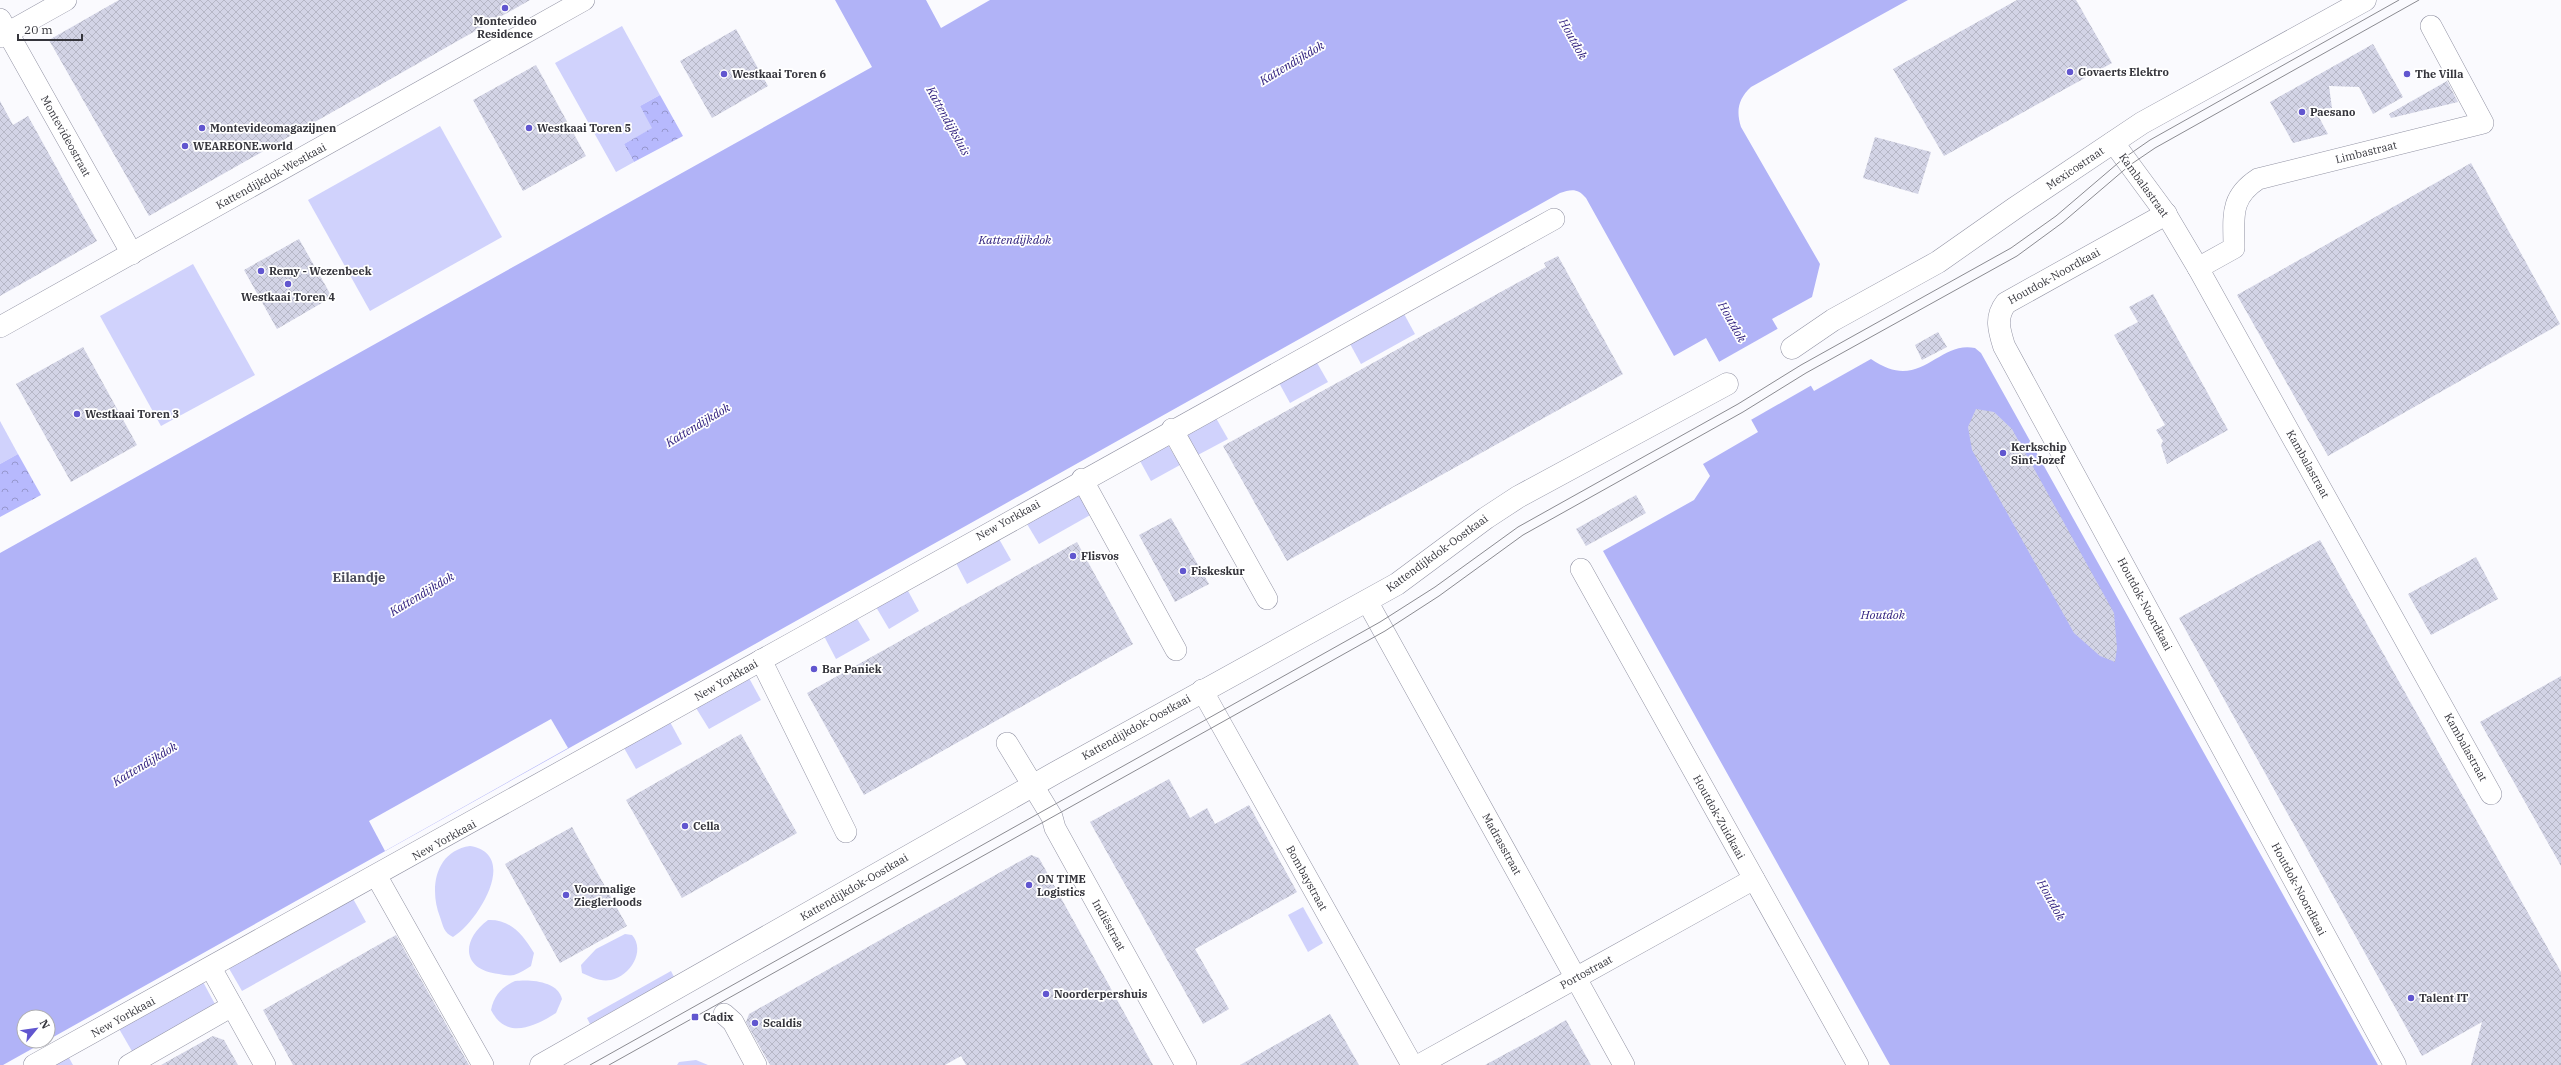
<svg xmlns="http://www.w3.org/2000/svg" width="2561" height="1065" viewBox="0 0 2561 1065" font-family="'IBM Plex Serif',serif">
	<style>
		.green { fill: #d0d2fc }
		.forest { fill: url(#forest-crowns) }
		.water { fill: #b1b3f7 }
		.pier { fill: #fafafe }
		.building { fill: url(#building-cross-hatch) }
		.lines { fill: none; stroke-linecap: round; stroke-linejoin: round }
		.street-casing { stroke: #9293a4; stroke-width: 22 }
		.secondary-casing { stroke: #9293a4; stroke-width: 23 }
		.street { stroke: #fff; stroke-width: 21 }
		.secondary { stroke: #fff; stroke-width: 22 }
		.tram { stroke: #8b8b91; stroke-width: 1 }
		.poi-dot { fill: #6156cf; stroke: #fff; stroke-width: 1.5 }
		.labels { text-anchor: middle; stroke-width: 3.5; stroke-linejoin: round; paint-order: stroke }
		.poi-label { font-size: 11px; font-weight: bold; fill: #35353c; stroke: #fff; text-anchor: start }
		.street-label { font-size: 11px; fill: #35353c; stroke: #fff }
		.water-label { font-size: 12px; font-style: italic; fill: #30207e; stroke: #fff }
		.quarter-label { font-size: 13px; font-weight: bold; fill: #4a4b5a; stroke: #fff }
	</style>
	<defs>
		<pattern id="forest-crowns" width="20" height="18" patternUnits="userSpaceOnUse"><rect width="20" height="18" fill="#b7b9fd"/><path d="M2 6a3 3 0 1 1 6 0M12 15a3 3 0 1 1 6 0" fill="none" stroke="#9697ce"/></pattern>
		<pattern id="building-cross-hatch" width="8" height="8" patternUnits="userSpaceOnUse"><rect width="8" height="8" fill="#d3d4e6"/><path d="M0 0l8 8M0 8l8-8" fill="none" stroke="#b6b7c6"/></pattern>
	</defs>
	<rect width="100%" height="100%" fill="#fafafe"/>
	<g class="green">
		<polygon points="622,26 660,95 640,106 653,128 624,144 634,162 616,172 555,63"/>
		<polygon points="440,126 502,237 370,311 308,200"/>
		<polygon points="193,264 255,375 161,426 100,316"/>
		<polygon points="1403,312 1415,334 1361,364 1349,342"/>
		<polygon points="1316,361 1328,382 1290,403 1278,381"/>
		<polygon points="1216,418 1228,439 1196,456 1185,435"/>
		<polygon points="0,421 18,454 0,464"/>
		<polygon points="1168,445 1180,465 1151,481 1140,461"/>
		<polygon points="1081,494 1092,514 1039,544 1027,524"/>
		<polygon points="999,539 1011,560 967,584 956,563"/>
		<polygon points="907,589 919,611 889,629 876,607"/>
		<polygon points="856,617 870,640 836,659 824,636"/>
		<polygon points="749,678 761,700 709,729 696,708"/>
		<polygon points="670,722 682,744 636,769 624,748"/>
		<path d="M470 846C520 854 478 922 453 937 444 933 443 926 440 917 429 889 435 851 470 846Z"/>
		<polygon points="351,895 366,922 242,991 227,965"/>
		<polygon points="1303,907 1323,943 1308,952 1288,915"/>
		<path d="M488 920C511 919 523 935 534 953L531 966C526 969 520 973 514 975 510 976 503 975 499 974 461 970 461 940 488 920Z"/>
		<path d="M625 934 632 935C646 951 630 976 611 980 600 982 591 977 582 973L581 965 596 949Z"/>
		<polygon points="671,971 674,977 590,1024 587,1018"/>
		<polygon points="202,980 216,1006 133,1053 118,1027"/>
		<path d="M515 981C530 979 558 981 562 999L556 1013C534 1027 506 1040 491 1010 494 995 502 987 515 981Z"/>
		<polygon points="68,1056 73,1065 52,1065"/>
		<polygon points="696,1060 708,1065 677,1065 679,1062"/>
	</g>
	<g class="forest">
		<polygon points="660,95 683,136 634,162 624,144 652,128 640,106"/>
		<polygon points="18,454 41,495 0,517 0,464"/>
	</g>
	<path class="water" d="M835 0H926L941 28 990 0H1908L1751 87C1738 99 1736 111 1741 127L1820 264 1812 297 1772 319 1814 391 1871 359C1921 394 1937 340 1975 348L1981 353 2378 1065H1890L1603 551 1694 500 1710 476 1703 464 1758 432 1706 338 1674 356 1586 198C1578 188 1571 189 1560 193L48 1040V1017H24V1041H46L3 1065H0V553L872 67Z"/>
	<g class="pier">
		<polygon points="1779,328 1812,385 1749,421 1717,363"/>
		<polygon points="551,719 568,748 385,851 369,821"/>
	</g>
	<g class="building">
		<polygon points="119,0 530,0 149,216 49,40"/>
		<polygon points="2017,0 2076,0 2112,63 1944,156 1893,69"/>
		<polygon points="736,29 768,86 712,118 680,61"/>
		<polygon points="2373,44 2403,97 2373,114 2359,87 2329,86 2332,108 2315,110 2328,134 2293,143 2270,102"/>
		<polygon points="536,65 586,156 523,191 473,100"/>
		<polygon points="2447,81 2458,102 2391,118 2389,114"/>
		<polygon points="0,101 13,125 28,116 97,241 0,296"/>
		<polygon points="1875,137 1931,152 1918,194 1863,178"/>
		<polygon points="2471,163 2560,324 2328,456 2237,295"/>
		<polygon points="299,239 332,297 277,329 244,270"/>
		<polygon points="1558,256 1623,374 1287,561 1223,446 1546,267 1544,263"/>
		<polygon points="2153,294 2228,430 2167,464 2161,445 2163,441 2156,430 2165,425 2114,335 2138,322 2129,307"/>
		<polygon points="1938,332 1947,347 1922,360 1915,345"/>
		<polygon points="83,347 137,445 71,482 16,384"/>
		<polygon points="1976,409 1994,412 2012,429 2114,613 2117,648 2115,662 2100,656 2074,633 1972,450 1968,427"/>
		<polygon points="1636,495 1646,513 1586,546 1576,529"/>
		<polygon points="1171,518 1209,584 1175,602 1139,535"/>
		<polygon points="2320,540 2561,972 2561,1065 2471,1065 2482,1022 2422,1056 2179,618"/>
		<polygon points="1077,542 1133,644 864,795 807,693"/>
		<polygon points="2476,557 2498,599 2431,635 2408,594"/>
		<polygon points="2561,676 2561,866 2480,722"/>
		<polygon points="741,734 797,833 682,898 626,800"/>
		<polygon points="1169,779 1190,818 1207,808 1215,824 1249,805 1297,892 1195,949 1229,1009 1203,1024 1090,822"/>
		<polygon points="572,827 627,926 560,963 505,864"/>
		<polygon points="1031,855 1039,858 1153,1065 966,1065 961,1056 945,1065 770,1065 746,1022 749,1014"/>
		<polygon points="396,935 469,1065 293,1065 263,1010"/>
		<polygon points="1330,1014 1359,1065 1240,1065"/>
		<polygon points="1566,1020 1591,1065 1485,1065 1542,1034"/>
		<polygon points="213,1036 224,1040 238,1065 161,1065"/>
	</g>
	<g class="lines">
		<defs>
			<g id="street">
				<polyline points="0,19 132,254"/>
				<polyline points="0,37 66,0"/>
				<polyline points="2113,142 2166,214 2198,268 2491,794"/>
				<path d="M2198 268 2234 248C2234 217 2229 198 2258 179L2483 123 2431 26"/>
				<polyline points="0,327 584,0"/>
				<polyline points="1172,429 1267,599"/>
				<polyline points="1082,479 1176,650"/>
				<polyline points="1581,569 1858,1065"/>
				<polyline points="1367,601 1624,1065"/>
				<polyline points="761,660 846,832"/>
				<polyline points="1202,690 1412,1065"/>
				<polyline points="1007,743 1052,817 1055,828 1186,1065"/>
				<polyline points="377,877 483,1065"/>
				<polyline points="211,968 265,1065"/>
				<polyline points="724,1014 733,1022 756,1065"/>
				<path d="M34 1065C543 787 1045 497 1554 219"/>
				<polyline points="129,1065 232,1006"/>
				<polyline points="1419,1065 1754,879"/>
			</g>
			<g id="secondary">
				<path d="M2166 214 2006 303C1995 317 1999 330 2004 346L2395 1065"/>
				<polyline points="1792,348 1833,320 1938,262 2015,208 2142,123 2365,0"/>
				<polyline points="541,1065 1055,773 1397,584 1486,518 1518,497 1727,384"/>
			</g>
		</defs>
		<use href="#street" class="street-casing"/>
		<use href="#secondary" class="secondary-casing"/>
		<use href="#street" class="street"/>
		<use href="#secondary" class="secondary"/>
		<g class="tram">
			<polyline points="590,1065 1380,622 1435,587 1518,527 1738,404 1801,365 2011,248 2056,216 2124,158 2150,140 2399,0"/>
			<polyline points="609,1065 1385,631 1439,596 1523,535 1743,412 1806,373 2017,256 2062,223 2130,165 2155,148 2419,0"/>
		</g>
	</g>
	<g class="poi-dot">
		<circle cx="505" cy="8" r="4"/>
		<circle cx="2070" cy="72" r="4"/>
		<circle cx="724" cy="74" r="4"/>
		<circle cx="2407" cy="74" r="4"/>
		<circle cx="2302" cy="112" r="4"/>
		<circle cx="202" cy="128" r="4"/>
		<circle cx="529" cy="128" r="4"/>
		<circle cx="185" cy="146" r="4"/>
		<circle cx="261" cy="271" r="4"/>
		<circle cx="288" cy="284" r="4"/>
		<circle cx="77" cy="414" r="4"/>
		<circle cx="2003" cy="453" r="4"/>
		<circle cx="1073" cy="556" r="4"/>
		<circle cx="1183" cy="571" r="4"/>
		<circle cx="814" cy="669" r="4"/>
		<circle cx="685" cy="826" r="4"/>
		<circle cx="1029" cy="885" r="4"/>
		<circle cx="566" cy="895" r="4"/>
		<circle cx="1046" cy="994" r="4"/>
		<circle cx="2411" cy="998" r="4"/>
		<rect x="691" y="1013" width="8" height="8" rx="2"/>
		<circle cx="755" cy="1023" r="4"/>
	</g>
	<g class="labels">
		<g class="poi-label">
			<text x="505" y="25" text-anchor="middle">Montevideo<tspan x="505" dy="13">Residence</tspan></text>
			<text x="2078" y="76">Govaerts Elektro</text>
			<text x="732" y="78">Westkaai Toren 6</text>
			<text x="2415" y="78">The Villa</text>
			<text x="2310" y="116">Paesano</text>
			<text x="210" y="132">Montevideomagazijnen</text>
			<text x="537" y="132">Westkaai Toren 5</text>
			<text x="193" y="150">WEAREONE.world</text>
			<text x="269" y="275">Remy - Wezenbeek</text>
			<text x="288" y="301" text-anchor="middle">Westkaai Toren 4</text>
			<text x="85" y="418">Westkaai Toren 3</text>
			<text x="2011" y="451">Kerkschip<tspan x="2011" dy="13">Sint-Jozef</tspan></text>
			<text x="1081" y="560">Flisvos</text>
			<text x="1191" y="575">Fiskeskur</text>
			<text x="822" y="673">Bar Paniek</text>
			<text x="693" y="830">Cella</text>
			<text x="1037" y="883">ON TIME<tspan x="1037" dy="13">Logistics</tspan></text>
			<text x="574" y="893">Voormalige<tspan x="574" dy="13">Zieglerloods</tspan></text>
			<text x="1054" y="998">Noorderpershuis</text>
			<text x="2419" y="1002">Talent IT</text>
			<text x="703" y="1021">Cadix</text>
			<text x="763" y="1027">Scaldis</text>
		</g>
		<g class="street-label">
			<text transform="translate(66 136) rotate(61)" y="4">Montevideostraat</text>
			<text transform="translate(2366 152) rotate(-14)" y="4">Limbastraat</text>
			<text transform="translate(2075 168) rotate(-34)" y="4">Mexicostraat</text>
			<text transform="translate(271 176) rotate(-29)" y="4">Kattendijkdok-Westkaai</text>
			<text transform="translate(2144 185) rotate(54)" y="4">Kambalastraat</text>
			<text transform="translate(2054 276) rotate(-29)" y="4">Houtdok-Noordkaai</text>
			<text transform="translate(2308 464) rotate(61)" y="4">Kambalastraat</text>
			<text transform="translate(1008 520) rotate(-29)" y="4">New Yorkkaai</text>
			<text transform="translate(1437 553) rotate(-36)" y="4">Kattendijkdok-Oostkaai</text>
			<text transform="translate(2145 604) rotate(62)" y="4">Houtdok-Noordkaai</text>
			<text transform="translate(726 680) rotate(-30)" y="4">New Yorkkaai</text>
			<text transform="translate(1136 727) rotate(-29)" y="4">Kattendijkdok-Oostkaai</text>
			<text transform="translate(2466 747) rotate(61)" y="4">Kambalastraat</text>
			<text transform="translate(1719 817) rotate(61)" y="4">Houtdok-Zuidkaai</text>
			<text transform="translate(444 840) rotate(-29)" y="4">New Yorkkaai</text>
			<text transform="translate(1502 844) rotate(61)" y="4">Madrasstraat</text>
			<text transform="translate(1307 878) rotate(61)" y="4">Bombaystraat</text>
			<text transform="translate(854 887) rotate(-30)" y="4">Kattendijkdok-Oostkaai</text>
			<text transform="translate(2299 889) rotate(62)" y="4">Houtdok-Noordkaai</text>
			<text transform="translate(1109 925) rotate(61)" y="4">Indiëstraat</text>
			<text transform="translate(1586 972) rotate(-29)" y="4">Portostraat</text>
			<text transform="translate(123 1017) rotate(-29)" y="4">New Yorkkaai</text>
		</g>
		<g class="water-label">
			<text transform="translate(1573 39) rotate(61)" y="4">Houtdok</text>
			<text transform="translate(1292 63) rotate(-31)" y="4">Kattendijkdok</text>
			<text transform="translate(948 121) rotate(61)" y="4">Kattendijksluis</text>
			<text x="1015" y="244">Kattendijkdok</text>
			<text transform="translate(1732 322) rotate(61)" y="4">Houtdok</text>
			<text transform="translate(698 425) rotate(-31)" y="4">Kattendijkdok</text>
			<text transform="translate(422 594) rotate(-31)" y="4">Kattendijkdok</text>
			<text x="1883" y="619">Houtdok</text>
			<text transform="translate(145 764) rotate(-31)" y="4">Kattendijkdok</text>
			<text transform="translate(2051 900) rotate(61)" y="4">Houtdok</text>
		</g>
		<g class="quarter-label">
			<text x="359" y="582">Eilandje</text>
		</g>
	</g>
	<g transform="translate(36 1029) rotate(61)"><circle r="19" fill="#ffffff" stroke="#aeaeb1"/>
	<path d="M0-3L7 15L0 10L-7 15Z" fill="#6156cf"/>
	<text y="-6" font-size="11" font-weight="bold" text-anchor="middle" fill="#35353c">N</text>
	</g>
	<path d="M18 34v6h64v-6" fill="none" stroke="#35353c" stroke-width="2"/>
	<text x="24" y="34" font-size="12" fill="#35353c" stroke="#ffffff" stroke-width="3" paint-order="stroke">20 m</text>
</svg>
